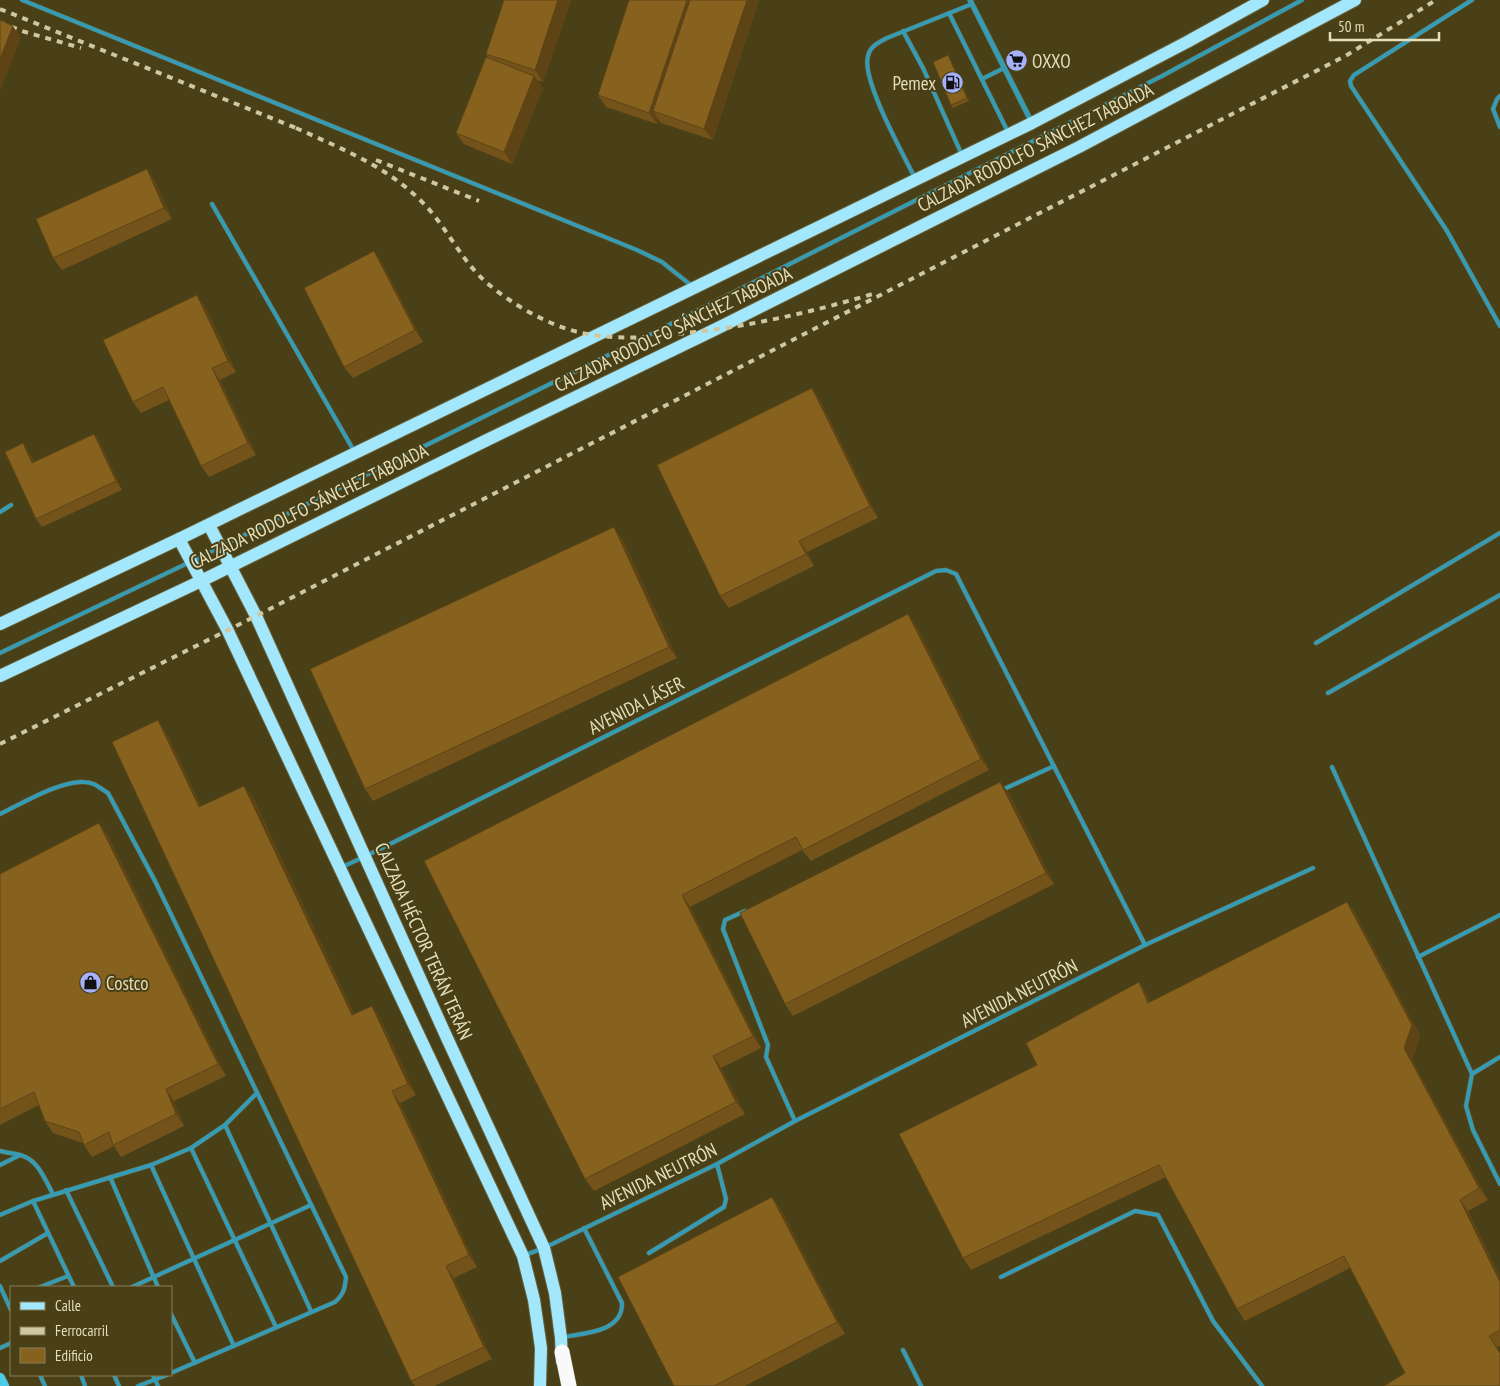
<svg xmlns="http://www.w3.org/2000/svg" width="1500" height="1386" viewBox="0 0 1500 1386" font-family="'PT Sans Narrow',sans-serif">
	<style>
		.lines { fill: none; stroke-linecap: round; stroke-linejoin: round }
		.lane-casing { stroke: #686037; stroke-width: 5 }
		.street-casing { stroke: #686037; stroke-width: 6 }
		.secondary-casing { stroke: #686037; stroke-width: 11 }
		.primary-casing { stroke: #686037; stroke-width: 14 }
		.highway-casing { stroke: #686037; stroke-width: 16 }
		.lane { stroke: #369cb5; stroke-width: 4 }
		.street { stroke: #369cb5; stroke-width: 5 }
		.secondary { stroke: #4bcceb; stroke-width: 10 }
		.primary { stroke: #a2e7fb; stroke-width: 12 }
		.highway { stroke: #f9f9f9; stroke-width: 15 }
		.rail { stroke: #cfc7a1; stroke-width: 4; stroke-dasharray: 6 6; stroke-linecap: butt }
		.wall { fill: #74531a }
		.shaded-wall { fill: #5e4415 }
		.building { fill: #87611e; stroke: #5e4415 }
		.labels { text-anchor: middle; stroke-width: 4; stroke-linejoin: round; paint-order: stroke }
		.poi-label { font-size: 19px; fill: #e6deb9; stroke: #494017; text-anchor: start }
		.street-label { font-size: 19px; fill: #e6deb9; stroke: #494017 }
	</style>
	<rect width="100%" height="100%" fill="#494017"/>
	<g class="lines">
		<defs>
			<g id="lane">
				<polyline points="22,0 637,250 662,262 692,286"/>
				<polyline points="1472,0 1354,75 1350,81 1351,86 1447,231 1500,326"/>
				<polyline points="949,13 1008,132"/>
				<polyline points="903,31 923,68 962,155"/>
				<polyline points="982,79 1004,68"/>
				<polyline points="1500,96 1497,99 1493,109 1500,127"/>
				<path d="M915 178C903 154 861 79 868 56 870 46 878 43 887 38L972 4"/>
				<polyline points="212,204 354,451"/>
				<polyline points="0,512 11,505"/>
				<polyline points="1316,643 1500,533"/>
				<polyline points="0,653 190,562 643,338 1162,76 1302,0"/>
				<polyline points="1328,693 1500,595"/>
				<polyline points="1332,767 1472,1074 1466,1106 1473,1130 1500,1184"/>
				<polyline points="1002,790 1054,766"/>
				<path d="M0 814C21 804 61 780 84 782 94 782 100 788 108 793L155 881 346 1277C345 1288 344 1294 335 1302L171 1373"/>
				<polyline points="342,867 366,856 936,571 946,570 956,574 1145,945"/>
				<polyline points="745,911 725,920 723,929 768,1045 766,1057 795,1121"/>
				<polyline points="1418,957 1500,915"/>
				<polyline points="1472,1074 1500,1057"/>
				<polyline points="225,1125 311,1311"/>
				<polyline points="191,1148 276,1327"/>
				<path d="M0 1151C7 1153 14 1153 20 1155 38 1159 45 1180 53 1194"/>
				<polyline points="0,1165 20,1155"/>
				<polyline points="151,1165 234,1346"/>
				<polyline points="110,1177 158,1287"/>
				<polyline points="66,1190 113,1287"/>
				<polyline points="33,1201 74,1287"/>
				<polyline points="0,1215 33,1201 151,1165 191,1148 225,1125 257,1093"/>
				<polyline points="649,1253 724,1207 726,1199 717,1164"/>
				<polyline points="525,1255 544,1248 717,1164 795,1121 1145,945 1313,868"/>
				<polyline points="0,1261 48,1233"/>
				<polyline points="1001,1277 1135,1211 1158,1215 1213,1321 1262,1386"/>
				<polyline points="0,1286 11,1310"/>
				<polyline points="40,1287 68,1276"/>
				<polyline points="132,1287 311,1205"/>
				<polyline points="171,1314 195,1363"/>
				<path d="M563 1337C585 1333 623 1332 622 1303L584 1228"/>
				<polyline points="0,1348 11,1343"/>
				<polyline points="903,1350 921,1386"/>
				<polyline points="40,1375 45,1386"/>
				<polyline points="81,1375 85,1386"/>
				<polyline points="114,1375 119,1386"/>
				<polyline points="153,1375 158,1386"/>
				<polyline points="138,1386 167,1375"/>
			</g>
			<polyline id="street" points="970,0 1032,123"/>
			<polyline id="secondary" points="0,1378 4,1386"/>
			<g id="primary">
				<polyline points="209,525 256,616 447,1038 544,1248 555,1293 561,1338 562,1361"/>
				<polyline points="179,539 227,629 523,1256 534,1300 541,1348 540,1386"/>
				<polyline points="0,624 179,539 1032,123 1187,42 1263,0"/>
				<polyline points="0,676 201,581 485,441 716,329 1079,147 1355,0"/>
			</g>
			<polyline id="highway" points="562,1352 569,1386"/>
		</defs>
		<use href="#lane" class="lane-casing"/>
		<use href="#street" class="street-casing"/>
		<use href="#secondary" class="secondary-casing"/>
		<use href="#primary" class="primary-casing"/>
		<use href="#highway" class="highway-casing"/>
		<use href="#lane" class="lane"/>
		<use href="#street" class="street"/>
		<use href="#secondary" class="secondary"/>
		<use href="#primary" class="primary"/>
		<use href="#highway" class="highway"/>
		<g class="rail">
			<polyline points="0,9 301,130"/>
			<polyline points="0,22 22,31 81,48"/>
			<path d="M296 128C342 149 389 167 425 205 447 228 461 260 486 282 511 304 549 326 582 333 623 341 653 337 695 332 756 325 816 311 876 293"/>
			<polyline points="376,160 479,201"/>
			<polyline points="0,744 256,616 1347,55 1436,0"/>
		</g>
	</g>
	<g class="wall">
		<polygon points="504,0 571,0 543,82 537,80 543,88 512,164 464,144 456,133 488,58 486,54"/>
		<polygon points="629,0 759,0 713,140 661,123 659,120 657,124 606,107 598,95"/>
		<polygon points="948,55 950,58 969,101 953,108 951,105"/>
		<polygon points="147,169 155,181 172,219 62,270 53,258"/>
		<polygon points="382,263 423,342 353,378 344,367"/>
		<polygon points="205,306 236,372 220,380 256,455 209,477 201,466 169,400 141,413 133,402"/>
		<polygon points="820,400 878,518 807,552 814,566 729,608 720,596"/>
		<polygon points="94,434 100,443 122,490 42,527 36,519 29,452 34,462"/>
		<polygon points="622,538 677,658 373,801 365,789"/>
		<polygon points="916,625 989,770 811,861 802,850 690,907 761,1048 721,1068 745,1114 594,1191 585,1179 424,861"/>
		<polygon points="166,732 201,806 253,797 354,1014 372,1006 380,1018 416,1095 400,1103 477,1267 454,1278 492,1359 434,1386 415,1386 411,1381"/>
		<polygon points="1000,782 1009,793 1054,884 793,1016 785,1004"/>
		<polygon points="99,823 107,834 226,1076 174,1101 184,1126 121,1157 114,1146 92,1157 84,1145 83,1143 53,1133 45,1121 39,1105 0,1125 0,874"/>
		<polygon points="1347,902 1355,913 1420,1036 1412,1060 1488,1200 1468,1211 1500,1277 1500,1346 1497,1348 1405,1373 1350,1268 1245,1321 1237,1309 1166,1177 971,1270 963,1258 1037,1065 1139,982 1147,994 1150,1002"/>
		<polygon points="781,1209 845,1334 745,1386 674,1386"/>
	</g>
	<g class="shaded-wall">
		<polygon points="558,0 571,0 543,82 535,70"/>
		<polygon points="687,0 699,0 653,111 659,120 657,124 649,113"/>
		<polygon points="747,0 759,0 713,140 704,129"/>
		<polygon points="13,26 21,38 0,91 0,59"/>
		<polygon points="948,55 950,58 969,101 967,98"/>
		<polygon points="534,76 543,88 512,164 504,152"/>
		<polygon points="147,169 155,181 172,219 164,208"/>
		<polygon points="374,251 382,263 423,342 415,330"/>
		<polygon points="197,295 205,306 236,372 228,361"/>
		<polygon points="212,368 220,380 256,455 248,443"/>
		<polygon points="812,388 820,400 878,518 870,506"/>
		<polygon points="94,434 100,443 122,490 116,481"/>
		<polygon points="23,443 29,452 38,472 32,463"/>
		<polygon points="614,527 622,538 677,658 669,647"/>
		<polygon points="799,541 807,552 814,566 806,554"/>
		<polygon points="908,614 916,625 989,770 981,759"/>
		<polygon points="158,720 166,732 207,819 199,807"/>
		<polygon points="1000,782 1009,793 1054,884 1046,873"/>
		<polygon points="244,786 253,797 360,1027 352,1015"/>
		<polygon points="99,823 107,834 226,1076 218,1064"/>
		<polygon points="682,895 690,907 761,1048 753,1036"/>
		<polygon points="1347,902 1355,913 1420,1036 1412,1060 1488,1200 1479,1188 1404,1048"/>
		<polygon points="1139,982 1147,994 1156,1015 1148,1003"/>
		<polygon points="372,1006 380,1018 416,1095 408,1084"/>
		<polygon points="713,1056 721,1068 745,1114 736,1102"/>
		<polygon points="166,1089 174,1101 184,1126 176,1114"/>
		<polygon points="392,1091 400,1103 477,1267 469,1255"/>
		<polygon points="772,1197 781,1209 845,1334 837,1322"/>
		<polygon points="1460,1200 1468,1211 1500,1277 1500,1282"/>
		<polygon points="446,1266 454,1278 492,1359 484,1347"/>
	</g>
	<g class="building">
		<polygon points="504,0 558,0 535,70 486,54"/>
		<polygon points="629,0 687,0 649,113 598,95"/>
		<polygon points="690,0 747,0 704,129 653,111"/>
		<polygon points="0,20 13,26 0,59"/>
		<polygon points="948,55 967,98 951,105 933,62"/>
		<polygon points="486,57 534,76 504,152 456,133"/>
		<polygon points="147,169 164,208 53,258 36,219"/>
		<polygon points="374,251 415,330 344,367 304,288"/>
		<polygon points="197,295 228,361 212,368 248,443 201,466 163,387 133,402 103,340"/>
		<polygon points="812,388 870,506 799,541 806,554 720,596 657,465"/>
		<polygon points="94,434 116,481 36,519 5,452 23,443 32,463"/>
		<polygon points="614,527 669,647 365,789 310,669"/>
		<polygon points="908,614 981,759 803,850 796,837 682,895 753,1036 713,1056 736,1102 585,1179 424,861"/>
		<polygon points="158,720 199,807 244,786 352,1015 372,1006 408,1084 392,1091 469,1255 446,1266 484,1347 411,1381 112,742"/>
		<polygon points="1000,782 1046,873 785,1004 740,913"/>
		<polygon points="99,823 218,1064 166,1089 176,1114 113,1145 109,1132 84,1145 79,1132 45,1121 34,1092 0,1109 0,874"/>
		<polygon points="1347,902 1412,1025 1404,1048 1479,1188 1460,1200 1500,1282 1500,1330 1489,1336 1500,1353 1500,1386 1384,1386 1405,1373 1344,1256 1237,1309 1159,1165 963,1258 899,1134 1037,1065 1026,1043 1139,982 1148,1003"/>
		<polygon points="772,1197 837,1322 714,1386 674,1386 618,1277"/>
	</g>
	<defs>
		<symbol id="supermarket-disc" viewBox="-11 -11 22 22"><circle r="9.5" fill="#a6b1fc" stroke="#494017"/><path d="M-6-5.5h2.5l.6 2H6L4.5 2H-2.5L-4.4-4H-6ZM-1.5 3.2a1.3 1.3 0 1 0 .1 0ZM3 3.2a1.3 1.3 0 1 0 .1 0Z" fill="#111"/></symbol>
		<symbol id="fuel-disc" viewBox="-11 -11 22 22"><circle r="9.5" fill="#a6b1fc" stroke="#494017"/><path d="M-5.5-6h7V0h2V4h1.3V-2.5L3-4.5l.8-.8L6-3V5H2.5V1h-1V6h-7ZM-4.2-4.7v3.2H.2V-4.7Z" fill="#111"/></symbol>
		<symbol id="shop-disc" viewBox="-11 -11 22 22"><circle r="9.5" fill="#a6b1fc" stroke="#494017"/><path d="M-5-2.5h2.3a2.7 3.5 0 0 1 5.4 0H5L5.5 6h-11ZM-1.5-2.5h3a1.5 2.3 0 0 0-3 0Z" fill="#111"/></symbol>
	</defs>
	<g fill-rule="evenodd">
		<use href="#supermarket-disc" x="1004" y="48" width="25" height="25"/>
		<use href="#fuel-disc" x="940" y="70" width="25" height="25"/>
		<use href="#shop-disc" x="78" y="970" width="25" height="25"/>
	</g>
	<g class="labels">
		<g class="poi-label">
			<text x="1032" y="68">OXXO</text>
			<text x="936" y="90" text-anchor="end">Pemex</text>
			<text x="106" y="990">Costco</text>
		</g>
		<g class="street-label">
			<text transform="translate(1035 147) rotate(-27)" y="7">CALZADA RODOLFO SÁNCHEZ TABOADA</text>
			<text transform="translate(673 329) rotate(-26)" y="7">CALZADA RODOLFO SÁNCHEZ TABOADA</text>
			<text transform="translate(309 506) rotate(-26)" y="7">CALZADA RODOLFO SÁNCHEZ TABOADA</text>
			<text transform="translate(636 705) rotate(-27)" y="7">AVENIDA LÁSER</text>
			<text transform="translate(424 941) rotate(66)" y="7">CALZADA HÉCTOR TERÁN TERÁN</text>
			<text transform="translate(1019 993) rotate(-27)" y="7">AVENIDA NEUTRÓN</text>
			<text transform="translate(658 1176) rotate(-26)" y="7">AVENIDA NEUTRÓN</text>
		</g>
	</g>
	<rect x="10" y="1286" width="162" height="90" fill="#494017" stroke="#887f58"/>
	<rect x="20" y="1302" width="25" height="8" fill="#a2e7fb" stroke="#887f58"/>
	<text x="55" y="1311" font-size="15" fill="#e6deb9">Calle</text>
	<rect x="20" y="1327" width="25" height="8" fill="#cfc7a1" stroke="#887f58"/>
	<text x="55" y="1336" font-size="15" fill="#e6deb9">Ferrocarril</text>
	<rect x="20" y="1348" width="25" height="15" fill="#87611e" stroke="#887f58"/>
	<text x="55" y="1361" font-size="15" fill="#e6deb9">Edificio</text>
	<path d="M1330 32v8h109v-8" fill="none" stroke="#e6deb9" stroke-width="2.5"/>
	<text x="1338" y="32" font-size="15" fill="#e6deb9" stroke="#494017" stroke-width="4" paint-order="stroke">50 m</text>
</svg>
